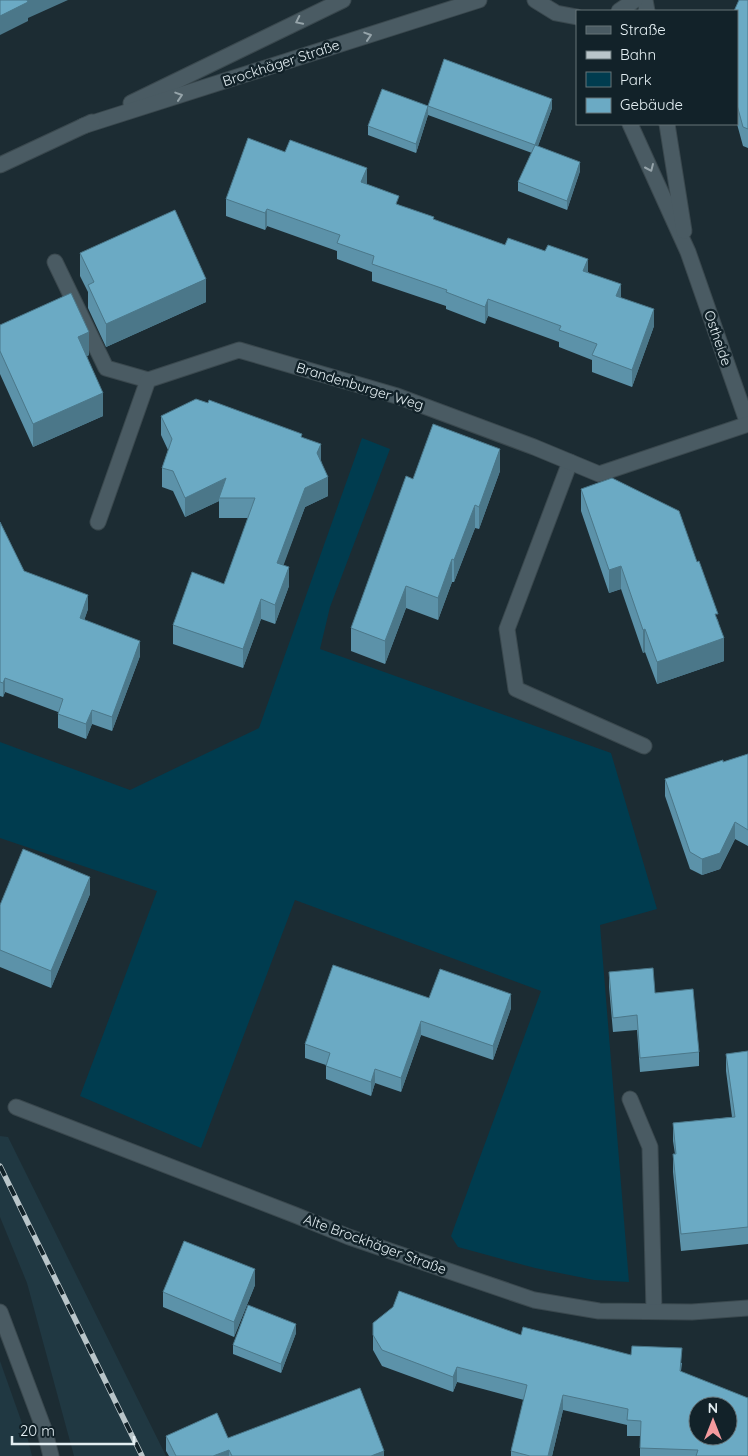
<svg xmlns="http://www.w3.org/2000/svg" width="748" height="1456" viewBox="0 0 748 1456" font-family="Quicksand,sans-serif">
	<style>
		.built { fill: #203842 }
		.green { fill: #003c4f }
		.lines { fill: none; stroke-linecap: round; stroke-linejoin: round }
		.lane-casing { stroke: #3a484e; stroke-width: 17 }
		.street-casing { stroke: #3a484e; stroke-width: 17 }
		.secondary-casing { stroke: #3a484e; stroke-width: 17 }
		.lane { stroke: #4a5b63; stroke-width: 15 }
		.street { stroke: #4a5b63; stroke-width: 15 }
		.secondary { stroke: #4a5b63; stroke-width: 15 }
		.rail-casing { stroke: #b9c5c9; stroke-width: 5.5 }
		.rail { stroke: #122229; stroke-width: 4; stroke-dasharray: 11; stroke-linecap: butt }
		.wall { fill: #5c92a9 }
		.shaded-wall { fill: #4b7789 }
		.building { fill: #6baac4; stroke: #4b7789; fill-rule: evenodd }
		.oneway { stroke: #96a4aa }
		.labels { text-anchor: middle; stroke-width: 5; stroke-linejoin: round; paint-order: stroke }
		.street-label { font-size: 14px; fill: #e3eef2; stroke: #122229 }
	</style>
	<rect width="100%" height="100%" fill="#1c2c33"/>
	<g class="built">
		<polygon points="0,1136 8,1137 166,1456 74,1456 27,1283 0,1217"/>
		<polygon points="0,1361 28,1440 32,1456 0,1456"/>
	</g>
	<polygon class="green" points="362,438 390,449 330,607 320,649 611,753 657,909 600,925 629,1282 594,1280 535,1268 458,1247 451,1236 541,991 295,900 201,1148 80,1096 157,891 0,838 0,742 130,790 259,728"/>
	<g class="lines">
		<defs>
			<polyline id="lane" points="630,1099 650,1147 654,1311"/>
			<g id="street">
				<polyline points="645,0 647,11"/>
				<polyline points="630,124 688,252 748,424"/>
				<polyline points="667,124 684,231"/>
				<polyline points="55,262 106,368 148,380"/>
				<polyline points="570,462 507,629 516,689 644,746"/>
				<polyline points="98,522 148,380 239,350 397,396 534,447 599,474 748,424"/>
				<polyline points="16,1107 295,1215 349,1237 534,1300 599,1311 692,1312 748,1308"/>
				<polyline points="0,1312 45,1432 51,1456"/>
			</g>
			<g id="secondary">
				<polyline points="535,0 556,13 577,17"/>
				<polyline points="619,11 635,0"/>
				<polyline points="131,103 343,0"/>
				<polyline points="83,126 479,0"/>
				<polyline points="0,165 92,122"/>
			</g>
		</defs>
		<use href="#lane" class="lane-casing"/>
		<use href="#street" class="street-casing"/>
		<use href="#secondary" class="secondary-casing"/>
		<use href="#lane" class="lane"/>
		<use href="#street" class="street"/>
		<use href="#secondary" class="secondary"/>
		<defs>
			<polyline id="rail" points="0,1166 142,1456"/>
		</defs>
		<use href="#rail" class="rail-casing"/>
		<use href="#rail" class="rail"/>
	</g>
	<g class="wall">
		<polygon points="748,0 748,148 743,146 737,124 737,11"/>
		<polygon points="428,106 552,108 538,146 580,171 567,210 518,191 518,182 532,153 428,115 416,153 368,135 368,126"/>
		<polygon points="367,185 399,205 434,220 505,245 588,272 621,298 654,326 632,387 592,372 592,360 559,347 559,342 488,316 485,324 446,309 446,306 372,281 372,272 337,259 337,251 267,226 265,230 226,216 226,199"/>
		<polygon points="80,253 206,302 106,347 88,308 88,292 80,276"/>
		<polygon points="0,325 89,355 87,356 103,416 33,447 0,374"/>
		<polygon points="161,416 302,437 321,460 328,496 305,507 283,565 289,586 275,624 261,619 243,668 173,644 173,625 224,584 248,518 219,518 219,501 185,517 173,491 162,487 162,468 168,450 161,435"/>
		<polygon points="500,471 479,529 475,528 454,582 452,582 438,620 406,608 385,664 351,651 351,628 413,479"/>
		<polygon points="581,489 718,620 724,661 657,684 645,652 643,653 621,589 609,593 581,511"/>
		<polygon points="0,522 24,571 88,609 84,620 140,656 112,731 92,724 86,739 58,728 58,712 5,692 3,697 0,696"/>
		<polygon points="748,754 748,846 735,839 720,869 702,875 690,869 665,796 665,779 723,762"/>
		<polygon points="90,894 51,988 0,967 0,905"/>
		<polygon points="609,972 655,993 699,1052 699,1066 640,1072 637,1030 613,1032 609,987"/>
		<polygon points="429,998 511,1008 493,1060 421,1035 401,1092 375,1083 371,1096 326,1079 326,1065 305,1058 305,1044"/>
		<polygon points="748,1051 748,1244 681,1251 673,1172 673,1154 675,1154 673,1141 673,1123 732,1117 726,1071 726,1054"/>
		<polygon points="255,1285 234,1337 163,1307 163,1292"/>
		<polygon points="373,1323 521,1335 631,1355 682,1363 681,1371 748,1456 640,1456 640,1436 627,1436 627,1425 563,1410 552,1456 511,1456 511,1451 524,1400 457,1382 453,1392 382,1366 373,1350"/>
		<polygon points="296,1333 281,1373 233,1354 233,1345"/>
		<polygon points="166,1436 228,1438 384,1456 169,1456 166,1451"/>
	</g>
	<g class="shaded-wall">
		<polygon points="27,0 68,0 28,18 28,21 0,35 0,16"/>
		<polygon points="552,99 552,108 535,154 535,145"/>
		<polygon points="428,106 428,115 416,153 416,144"/>
		<polygon points="580,162 580,171 567,210 567,201"/>
		<polygon points="367,168 367,185 361,182"/>
		<polygon points="267,209 267,226 265,230 265,213"/>
		<polygon points="588,259 588,276 583,271"/>
		<polygon points="206,279 206,302 106,347 106,324"/>
		<polygon points="621,284 621,301 616,296"/>
		<polygon points="488,299 488,316 485,324 485,307"/>
		<polygon points="654,309 654,326 632,387 632,370"/>
		<polygon points="89,332 89,355 78,360 78,337"/>
		<polygon points="103,393 103,416 33,447 33,424"/>
		<polygon points="321,444 321,464 317,453"/>
		<polygon points="500,449 500,471 479,529 479,507"/>
		<polygon points="328,477 328,496 305,507 277,583 277,563 305,488"/>
		<polygon points="226,478 219,498 219,501 185,517 185,498"/>
		<polygon points="475,505 475,528 454,582 454,560"/>
		<polygon points="452,559 452,582 438,620 438,598"/>
		<polygon points="621,566 621,589 609,593 609,570"/>
		<polygon points="289,567 289,586 275,624 275,605"/>
		<polygon points="406,586 406,608 385,664 385,641"/>
		<polygon points="88,595 88,609 80,633 80,618"/>
		<polygon points="261,599 261,619 243,668 243,649"/>
		<polygon points="645,629 645,652 643,653 643,630"/>
		<polygon points="724,638 724,661 657,684 657,662"/>
		<polygon points="140,641 140,656 112,731 112,717"/>
		<polygon points="5,678 5,692 3,697 3,683"/>
		<polygon points="92,710 92,724 86,739 86,724"/>
		<polygon points="735,822 735,839 720,869 702,875 702,859"/>
		<polygon points="90,877 90,894 51,988 51,971"/>
		<polygon points="511,994 511,1008 493,1060 493,1046"/>
		<polygon points="421,1021 421,1035 401,1092 401,1078"/>
		<polygon points="375,1069 375,1083 371,1096 371,1082"/>
		<polygon points="255,1269 255,1285 234,1337 234,1322"/>
		<polygon points="296,1324 296,1333 281,1373 281,1364"/>
		<polygon points="457,1367 457,1382 453,1392 453,1377"/>
		<polygon points="563,1395 563,1410 552,1456 548,1456"/>
		<polygon points="229,1450 229,1456 213,1456"/>
		<polygon points="384,1451 384,1456 371,1456"/>
	</g>
	<g class="building">
		<polygon points="0,0 27,0 28,2 0,16"/>
		<polygon points="739,0 748,0 748,129 743,127 737,105 737,11 734,11"/>
		<polygon points="444,59 552,99 535,145 428,106"/>
		<polygon points="382,89 428,106 416,144 368,126"/>
		<polygon points="248,138 285,152 290,140 367,168 361,182 399,196 396,204 434,217 433,219 505,245 508,238 545,251 548,245 588,259 583,271 621,284 616,296 654,309 632,370 592,355 597,344 559,330 561,326 488,299 485,307 446,292 447,290 372,264 374,256 337,243 340,235 267,209 265,213 226,199"/>
		<polygon points="535,145 580,162 567,201 518,182"/>
		<polygon points="175,210 206,279 106,324 88,285 94,282 80,253"/>
		<polygon points="71,293 89,332 78,337 103,393 33,424 0,351 0,325"/>
		<polygon points="196,399 208,403 209,400 302,434 301,437 321,444 317,453 328,477 305,488 277,563 289,567 275,605 261,599 243,649 173,625 192,572 224,584 255,498 219,498 226,478 185,498 173,471 162,468 172,439 161,416"/>
		<polygon points="433,424 500,449 479,507 475,505 454,560 452,559 438,598 406,586 385,641 351,628 406,476 413,479"/>
		<polygon points="612,478 679,511 697,562 699,561 718,614 715,614 724,638 657,662 645,629 643,630 621,566 609,570 581,489"/>
		<polygon points="0,522 24,571 88,595 80,618 140,641 112,717 92,710 86,724 58,714 63,699 5,678 3,683 0,682"/>
		<polygon points="748,754 748,830 735,822 720,853 702,859 690,852 665,779 723,760 723,762"/>
		<polygon points="23,849 90,877 51,971 0,950 0,905"/>
		<polygon points="333,965 429,998 440,969 511,994 493,1046 421,1021 401,1078 375,1069 371,1082 326,1066 330,1053 305,1044"/>
		<polygon points="653,968 655,993 693,989 699,1052 640,1058 637,1015 613,1018 609,972"/>
		<polygon points="748,1051 748,1227 681,1234 673,1154 676,1154 673,1123 735,1117 726,1054"/>
		<polygon points="184,1241 255,1269 234,1322 163,1292"/>
		<path d="M399 1291 521 1335 523 1327 631 1355 632 1346 682 1348 680 1371 748 1398V1456H696L698 1450 640 1448 641 1421 627 1420 628 1409 563 1395 548 1456H530L511 1451 527 1385 457 1367 453 1377 382 1350 373 1335V1323L393 1307ZM698 1406H728V1436H698Z"/>
		<polygon points="248,1305 296,1324 281,1364 233,1345"/>
		<polygon points="360,1388 384,1451 371,1456 232,1456 229,1450 213,1456 176,1456 166,1436 217,1413 228,1438"/>
	</g>
	<defs><path id="oneway-chevron" d="M-2-3.5L2.5 0L-2 3.5" fill="none" stroke-width="1.6" stroke-linecap="round" stroke-linejoin="round" transform="scale(1.25)"/></defs>
	<g class="oneway">
		<use href="#oneway-chevron" transform="translate(299 21) rotate(154)"/>
		<use href="#oneway-chevron" transform="translate(368 36) rotate(-18)"/>
		<use href="#oneway-chevron" transform="translate(179 96) rotate(-18)"/>
		<use href="#oneway-chevron" transform="translate(650 168) rotate(66)"/>
	</g>
	<g class="labels">
		<g class="street-label">
			<text transform="translate(281 63) rotate(-18)" y="5">Brockhäger Straße</text>
			<text transform="translate(718 338) rotate(71)" y="5">Ostheide</text>
			<text transform="translate(360 386) rotate(17)" y="5">Brandenburger Weg</text>
			<text transform="translate(375 1244) rotate(20)" y="5">Alte Brockhäger Straße</text>
		</g>
	</g>
	<rect x="576" y="10" width="162" height="115" fill="#122229" stroke="#667479"/>
	<rect x="586" y="26" width="25" height="8" fill="#4a5b63" stroke="#667479"/>
	<text x="620" y="35" font-size="15" fill="#e3eef2">Straße</text>
	<rect x="586" y="51" width="25" height="8" fill="#b9c5c9" stroke="#667479"/>
	<text x="620" y="60" font-size="15" fill="#e3eef2">Bahn</text>
	<rect x="586" y="72" width="25" height="15" fill="#003c4f" stroke="#667479"/>
	<text x="620" y="85" font-size="15" fill="#e3eef2">Park</text>
	<rect x="586" y="98" width="25" height="15" fill="#6baac4" stroke="#667479"/>
	<text x="620" y="110" font-size="15" fill="#e3eef2">Gebäude</text>
	<g transform="translate(713 1421)"><circle r="24" fill="#122229" stroke="#667479"/>
	<path d="M0-4L9 19L0 12L-9 19Z" fill="#f49b9f"/>
	<text y="-8" font-size="14" font-weight="bold" text-anchor="middle" fill="#e3eef2">N</text>
	</g>
	<path d="M12 1436v8h122v-8" fill="none" stroke="#e3eef2" stroke-width="2.5"/>
	<text x="20" y="1436" font-size="15" fill="#e3eef2" stroke="#122229" stroke-width="4" paint-order="stroke">20 m</text>
</svg>
